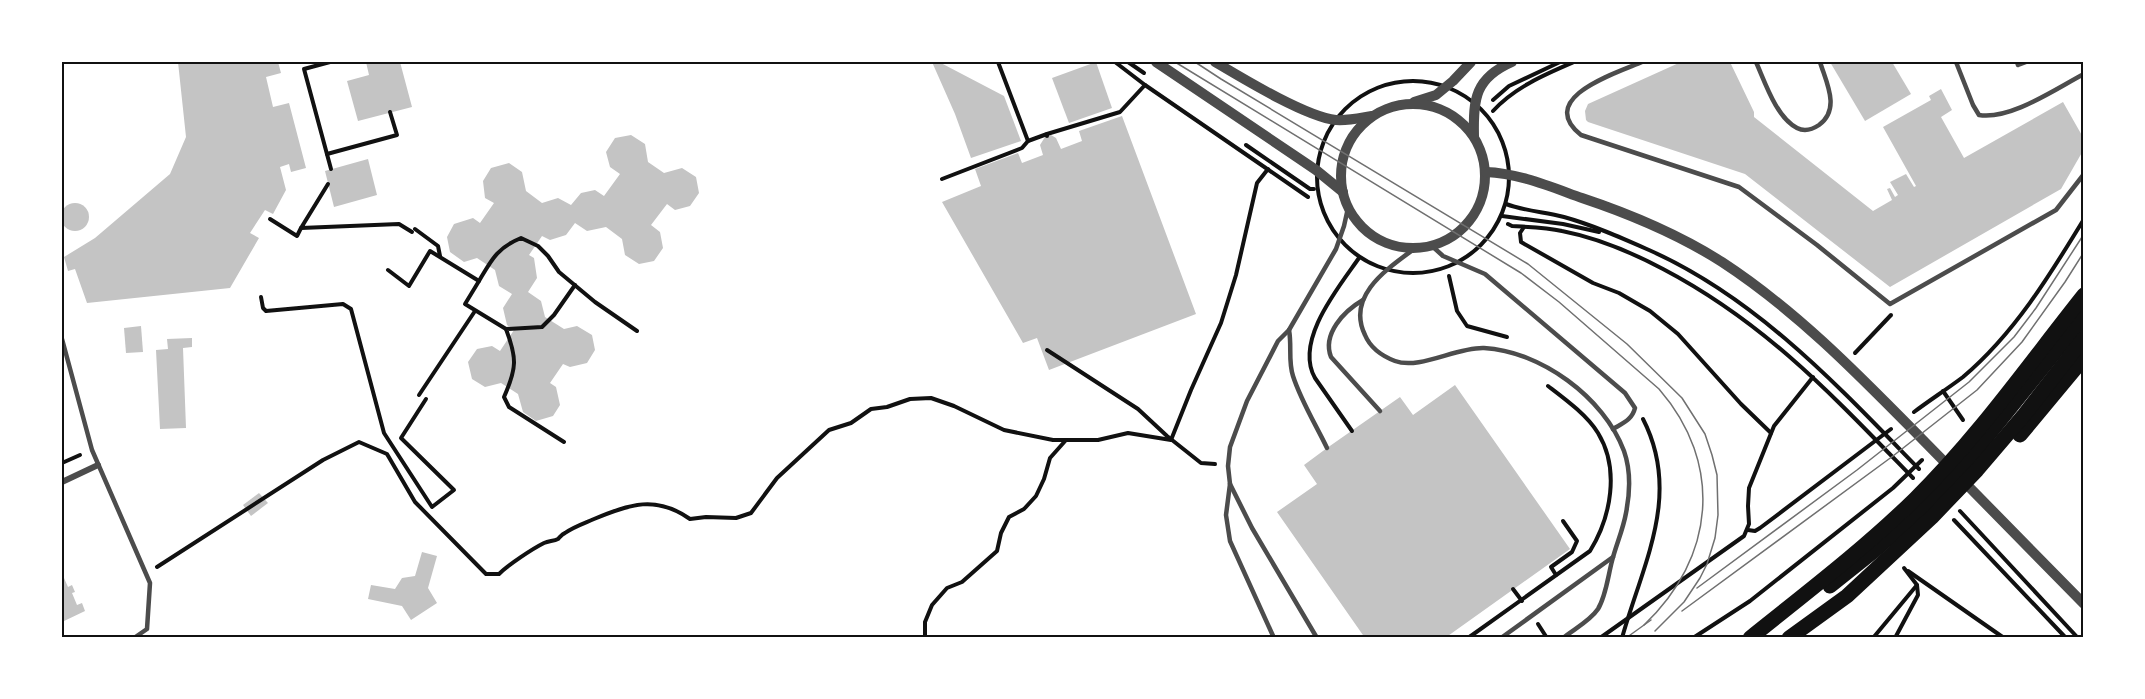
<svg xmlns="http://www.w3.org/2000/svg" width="2145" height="699" viewBox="0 0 2145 699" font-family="'DM Sans',sans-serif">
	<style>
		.building { fill: #c4c4c4 }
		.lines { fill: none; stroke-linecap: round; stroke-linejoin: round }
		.path { stroke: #111; stroke-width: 4 }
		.service { stroke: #4c4c4c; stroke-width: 4.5 }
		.minor { stroke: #4c4c4c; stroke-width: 6 }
		.tertiary { stroke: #4c4c4c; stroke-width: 10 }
		.primary { stroke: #111; stroke-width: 15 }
		.tram { stroke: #707070; stroke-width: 1.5 }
		.neatline { fill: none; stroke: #111; stroke-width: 2 }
	</style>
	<rect width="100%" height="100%" fill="#fff"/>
	<g class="building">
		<polygon points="178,62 278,62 281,73 266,77 273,107 289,103 306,168 291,172 289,164 280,167 286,190 273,214 265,210 250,233 259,238 230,288 87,303 75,269 68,271 64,257 95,238 170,174 186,137"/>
		<polygon points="366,62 400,62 412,107 358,121 347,81 369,75"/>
		<polygon points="932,62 939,62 1004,96 1021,141 971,158 955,114"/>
		<polygon points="1096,62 1112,108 1069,123 1052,78"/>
		<polygon points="1681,62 1730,62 1754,112 1754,117 1873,211 1892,200 1887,189 1890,188 1895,197 1898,195 1890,182 1906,174 1914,187 1916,186 1883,127 1931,100 1929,96 1941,89 1952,110 1941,117 1964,158 2063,102 2084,139 2084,149 2061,189 1890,287 1745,174 1588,122 1586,120 1585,111 1588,104"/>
		<polygon points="1830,62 1892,62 1911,94 1865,121"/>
		<polygon points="1122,116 1196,314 1049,370 1037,338 1023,343 942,202 981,186 975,169 1018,153 1022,163 1043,155 1040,145 1045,137 1051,135 1056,138 1061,149 1082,141 1079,131"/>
		<polygon points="631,135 645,144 648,162 664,173 682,168 696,177 699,193 690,206 675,210 667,204 651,225 660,232 663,248 654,261 639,264 625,255 622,239 606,227 587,231 575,223 566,235 550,240 542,236 529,255 534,258 537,278 528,292 541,301 545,317 564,329 577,326 592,335 595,350 587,363 570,367 563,364 550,383 556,387 560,405 553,416 536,421 523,412 518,394 501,383 485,387 472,379 468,362 477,349 492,346 500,351 514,330 507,325 503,308 512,294 499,286 495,270 477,258 464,262 450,252 447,237 454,224 473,218 480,223 494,203 485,198 483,181 491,168 509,163 522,172 526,191 542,203 558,198 571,205 581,193 595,190 604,196 620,174 610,167 606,152 615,138"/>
		<polygon points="368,159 377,195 334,207 325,171"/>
		<circle cx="75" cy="217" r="14"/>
		<polygon points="141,326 143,352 126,353 124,328"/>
		<polygon points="192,338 192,347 183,348 186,428 160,429 156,350 168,349 167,339"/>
		<polygon points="1455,385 1570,549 1445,638 1365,638 1277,512 1317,484 1304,465 1327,448 1400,397 1413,415"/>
		<polygon points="259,493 268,503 251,516 243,505"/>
		<polygon points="422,552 437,556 428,588 437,603 411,620 402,606 368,599 371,585 395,589 402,578 415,576"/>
		<polygon points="64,578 68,587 72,585 75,592 72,593 77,605 82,603 85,611 62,622 62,579"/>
	</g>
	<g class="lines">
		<g class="path">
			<polyline points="330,62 304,69 331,169"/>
			<polyline points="998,62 1028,141 1047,134 1047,136"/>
			<polyline points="1115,62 1145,85 1308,197"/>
			<polyline points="1128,62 1144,73"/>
			<circle cx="1413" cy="177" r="96"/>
			<polyline points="1493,100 1509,86 1560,62"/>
			<path d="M1493 111C1515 87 1546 74 1574 62"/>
			<polyline points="1047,134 1120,112 1145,85"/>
			<polyline points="1246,145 1310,189 1314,189"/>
			<polyline points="327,154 397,135 390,112"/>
			<polyline points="942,179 1022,148 1028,141"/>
			<polyline points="328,184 301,228 399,224 412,232"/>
			<path d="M1506 204C1525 211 1545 212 1564 217 1593 225 1622 238 1649 250 1757 298 1838 386 1919 469"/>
			<polyline points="1502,216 1563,224 1599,232"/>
			<polyline points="270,219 297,236 301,228"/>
			<path d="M1508 224 1512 226C1528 227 1546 227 1562 231 1598 238 1631 252 1663 269 1766 323 1834 397 1913 478"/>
			<polyline points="1524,227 1520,233 1521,242 1593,283 1619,293 1650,311 1678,334 1741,404 1771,433"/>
			<polyline points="415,229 438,246 440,256"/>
			<path d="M388 270 409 286 430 251 479 281C492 259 497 248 521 238L538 246 548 256 559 272 595 302 637 331"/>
			<polyline points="1449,276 1457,311 1467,326 1507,337"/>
			<polyline points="479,281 465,304 506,329"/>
			<polyline points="261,297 263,308 266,311 343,304 351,309 384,433 432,507 454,490 401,438 426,399"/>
			<polyline points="1047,350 1138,409 1167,436 1201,463 1215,464"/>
			<polyline points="1855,353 1891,315"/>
			<polyline points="1943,391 1963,420"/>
			<polyline points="419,395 475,311"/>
			<path d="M1914 412C1930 400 1947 389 1963 377 2014 334 2050 275 2084 219"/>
			<path d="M1352 431 1315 378C1294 341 1338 288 1359 258"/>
			<path d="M564 442 509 407 504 397C517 368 517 358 506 329L542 327 554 315 575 285"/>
			<polyline points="62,463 80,455"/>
			<polyline points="1960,511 2078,638"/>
			<polyline points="1954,520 2066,638"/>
			<polyline points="1748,530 1755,531 1760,528 1891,429"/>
			<path d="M157 567 323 460 359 442 387 454 415 502 486 574H499C508 565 532 549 544 543 549 541 554 541 558 539 560 537 562 534 565 533 573 527 585 523 594 519 630 504 656 495 690 519L706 517 736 518 751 513 777 478 829 430 851 423 871 409 887 407 910 399 931 398 954 406 1004 430 1053 440H1098L1128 433 1171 440 1191 390 1221 323 1236 275 1257 183 1268 169"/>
			<polyline points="1908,571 2004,638"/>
			<polyline points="1556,575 1551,567 1572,552 1577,541 1563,521"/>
			<polyline points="1513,589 1522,601"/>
			<polyline points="1538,624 1547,638"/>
			<polyline points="925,638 925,622 932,605 947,588 962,582 997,551 1001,533 1009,517 1024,509 1036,496 1044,479 1050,458 1066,440"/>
			<path d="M1468 638 1590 551C1611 517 1620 469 1598 433 1587 415 1565 399 1548 386"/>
			<polyline points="1600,638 1744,536 1749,524 1748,506 1749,488 1774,426 1813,377"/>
			<path d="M1622 638C1643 563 1682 495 1643 419"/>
			<polyline points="1693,638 1750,601 1893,488 1922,460"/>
			<polyline points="1873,638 1917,585"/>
			<polyline points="1895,638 1918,595 1917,585 1904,568"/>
		</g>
		<g class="service">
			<path d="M1642 62C1616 73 1535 98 1581 135L1739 187 1817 245 1890 304 2056 210 2084 174"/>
			<path d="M1756 62C1765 82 1776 117 1797 128 1805 132 1813 129 1819 125 1841 109 1826 82 1820 62"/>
			<path d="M1956 62 1973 105 1979 115C2011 120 2055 89 2084 74"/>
			<polyline points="2017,62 2018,65 2026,62"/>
			<path d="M1432 246 1443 256 1485 274 1625 393 1635 408C1632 420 1623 423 1613 429"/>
			<path d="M1414 249C1387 269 1346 296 1365 335 1370 347 1382 356 1395 361 1420 370 1456 347 1484 348 1540 351 1604 397 1624 451 1631 471 1630 493 1626 513 1623 530 1616 545 1612 561 1608 576 1606 596 1598 609 1590 621 1574 629 1563 638"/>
			<path d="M1363 300C1344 311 1322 334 1331 357L1380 411"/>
			<path d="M1289 330C1292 346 1288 361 1293 376 1301 401 1316 425 1327 448"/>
			<polyline points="62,339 92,450 150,583 147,629 134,638"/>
			<polyline points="1230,484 1252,528 1317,638"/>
			<polyline points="1274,638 1230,541 1226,515 1230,484 1228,466 1230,447 1247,401 1278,341 1289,330 1336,249 1344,226 1348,208"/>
			<polyline points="1501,638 1613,557"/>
		</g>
		<polyline class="minor" points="62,482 98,465"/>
		<g class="tertiary">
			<polyline points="1156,62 1316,170 1343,192"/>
			<path d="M1215 62C1242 78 1306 117 1336 120 1348 121 1360 118 1372 116"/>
			<polyline points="1414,102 1436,95 1453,81 1471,62"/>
			<circle cx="1413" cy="176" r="72"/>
			<path d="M1474 136C1473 99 1475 78 1512 62"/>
			<path d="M1486 172C1518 173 1551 187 1582 198 1630 214 1678 234 1722 262 1797 311 1859 375 1922 439 1976 494 2030 549 2084 604"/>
		</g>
		<g class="primary">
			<polyline points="2020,435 2084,358"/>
			<polyline points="1830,586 1874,551 1922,508 1968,460 2084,316"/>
			<path d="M1750 638C1806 593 1864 549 1915 499 1978 437 2029 364 2084 295"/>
			<polyline points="1789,638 1847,596 1932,517 1977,470 2024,415 2084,338"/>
		</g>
		<g class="tram">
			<path d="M1175 62 1521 273 1559 302 1659 389C1724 464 1715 558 1644 625"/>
			<polyline points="1195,62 1221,79 1528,264 1627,344 1682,398 1705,434 1712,455 1717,475 1718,515 1715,538 1707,564 1700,578 1684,602 1655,631"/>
			<polyline points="1697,588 1857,470 1969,382 2014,337 2036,308 2084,234"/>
			<polyline points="1682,611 1893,456 1977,390 2022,342 2065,282 2084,252"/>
			<polyline points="1626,638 1651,620"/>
		</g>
	</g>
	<rect width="2145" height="699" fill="none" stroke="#ffffff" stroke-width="126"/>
	<rect x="63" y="63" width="2019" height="573" class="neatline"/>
</svg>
